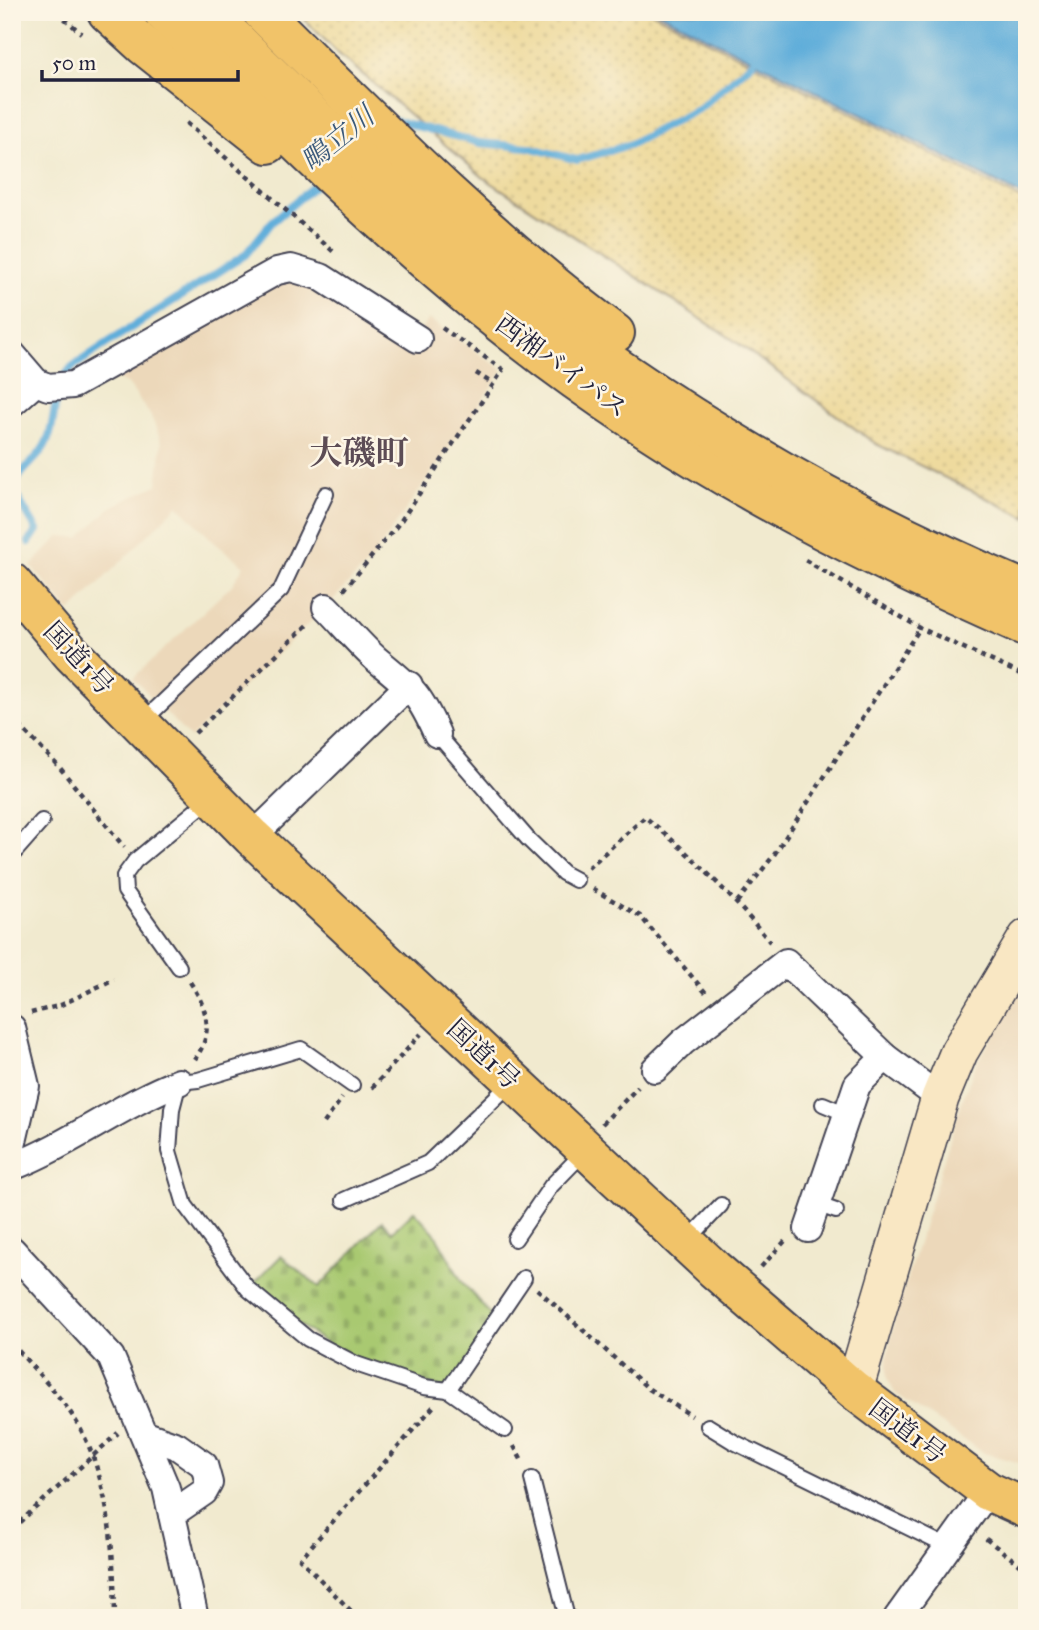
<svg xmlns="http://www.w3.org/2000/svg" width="1039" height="1630" viewBox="0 0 1039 1630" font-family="'IM FELL Great Primer','Noto Serif JP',serif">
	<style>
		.built { fill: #ecd8ba }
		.sand { fill: url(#sand-dots); stroke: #887e6c; stroke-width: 2 }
		.cemetery { fill: url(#cemetery-stones); stroke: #667656; stroke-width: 2 }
		.water { fill: #61aeda; stroke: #42688a; stroke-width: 2 }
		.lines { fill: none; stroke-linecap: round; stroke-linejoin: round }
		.stream { stroke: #61aeda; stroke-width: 8 }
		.lane-casing { stroke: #414051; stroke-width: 18 }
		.street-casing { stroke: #414051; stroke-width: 30 }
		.secondary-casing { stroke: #414051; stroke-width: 40 }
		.highway-casing { stroke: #414051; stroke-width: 42 }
		.path { stroke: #414051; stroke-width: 4.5; stroke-dasharray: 5 5; stroke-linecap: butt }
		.lane { stroke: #fff; stroke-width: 14 }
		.street { stroke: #fff; stroke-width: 26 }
		.secondary { stroke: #f9e7c3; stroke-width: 37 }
		.highway { stroke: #f1c369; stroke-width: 38 }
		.labels { text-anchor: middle; stroke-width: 5; stroke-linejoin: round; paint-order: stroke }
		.street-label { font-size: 26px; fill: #22223b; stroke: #fcf5e5 }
		.water-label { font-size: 28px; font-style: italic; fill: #3b5a7b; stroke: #fcf5e5 }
		.district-label { font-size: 33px; font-weight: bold; fill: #5c4c55; stroke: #fcf5e5 }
	</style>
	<defs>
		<pattern id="sand-dots" width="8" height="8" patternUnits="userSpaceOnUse" patternTransform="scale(1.75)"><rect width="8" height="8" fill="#eeda9e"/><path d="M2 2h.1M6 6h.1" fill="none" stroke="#ccbb89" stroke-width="1.8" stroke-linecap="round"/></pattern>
		<pattern id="cemetery-stones" width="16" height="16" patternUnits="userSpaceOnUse" patternTransform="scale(1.75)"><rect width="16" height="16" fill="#a9c971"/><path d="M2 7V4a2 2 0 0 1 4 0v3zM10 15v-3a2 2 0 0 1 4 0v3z" fill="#91ac63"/></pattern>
	</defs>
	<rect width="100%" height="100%" fill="#fcf5e5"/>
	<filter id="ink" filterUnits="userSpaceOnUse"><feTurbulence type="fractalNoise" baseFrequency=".0143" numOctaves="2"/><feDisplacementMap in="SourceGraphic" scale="14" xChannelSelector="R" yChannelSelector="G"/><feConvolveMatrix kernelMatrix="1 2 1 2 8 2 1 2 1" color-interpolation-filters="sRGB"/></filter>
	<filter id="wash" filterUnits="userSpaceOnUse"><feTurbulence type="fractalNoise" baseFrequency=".00686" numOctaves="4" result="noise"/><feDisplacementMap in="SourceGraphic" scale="28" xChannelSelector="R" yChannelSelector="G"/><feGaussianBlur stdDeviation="1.57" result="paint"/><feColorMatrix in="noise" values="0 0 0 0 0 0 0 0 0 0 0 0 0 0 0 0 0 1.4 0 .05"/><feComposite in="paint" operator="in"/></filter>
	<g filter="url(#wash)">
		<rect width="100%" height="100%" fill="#f1eacf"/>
		<g class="built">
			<polygon points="291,268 415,337 429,319 503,370 371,560 326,607 190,738 133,678 232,585 244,566 214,542 178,505 70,612 31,566 60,536 79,538 111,507 157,485 162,443 151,416 128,384 98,371"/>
			<polygon points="1027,979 1027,1465 984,1453 895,1393 887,1378 887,1357 895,1318 960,1107 975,1066"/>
		</g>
		<polygon class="sand" points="297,12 651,12 1027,202 1027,518 876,444 732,339 484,178 339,54"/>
		<polygon class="cemetery" points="414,1211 434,1232 462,1282 494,1319 448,1390 356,1364 248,1289 281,1256 319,1287 382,1221 392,1232"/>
		<polygon class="water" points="657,12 1027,12 1027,198"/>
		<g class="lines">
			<g class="stream">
				<polyline points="394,120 480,143 528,147 577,160 629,145 700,108 753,62"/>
				<polyline points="65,376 72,367 112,340 245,255 272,222 322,179"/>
				<path d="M29 542 37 530 14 492C15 473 32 465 42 450 52 436 53 418 56 401"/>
			</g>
		</g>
	</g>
	<g filter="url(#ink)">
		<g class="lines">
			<defs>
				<g id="lane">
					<polyline points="141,723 281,590 326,494"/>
					<polyline points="437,734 528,839 563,873 576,880"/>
					<polyline points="12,855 42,821"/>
					<polyline points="179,967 125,891 124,876 135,861 211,798"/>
					<polyline points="352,1085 301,1049 198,1080 179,1082 172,1109 169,1151 185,1205 248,1289 308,1339 356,1364 424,1387 448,1390 505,1430"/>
					<polyline points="823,1104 847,1114"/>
					<polyline points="344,1200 428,1163 512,1082"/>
					<polyline points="816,1204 836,1211"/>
					<polyline points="515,1239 551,1186 585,1151"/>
					<polyline points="686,1242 721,1205"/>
					<polyline points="448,1390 524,1278"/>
					<polyline points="708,1426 734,1442 948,1547"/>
					<polyline points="532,1479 567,1618"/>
				</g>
				<g id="street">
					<polyline points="12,354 36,382 12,403"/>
					<polyline points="36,382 48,387 73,385 277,271 291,268 321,277 418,339"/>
					<path d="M326 607C343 624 358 643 376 659 411 688 418 691 437 734"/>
					<polyline points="252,837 409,685"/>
					<polyline points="12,1028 26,1086 12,1146"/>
					<polyline points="655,1069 683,1042 786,962 885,1057 940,1098"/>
					<path d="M12 1167C71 1144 120 1105 179 1082"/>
					<polyline points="808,1229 857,1085 885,1057"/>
					<polyline points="12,1250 111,1357 166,1488 195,1618"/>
					<polyline points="146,1435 177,1446 204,1465 209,1483 204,1492 172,1514"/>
					<polyline points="897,1618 988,1491"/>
				</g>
				<polyline id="secondary" points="854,1390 940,1098 959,1052 1027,938"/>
				<g id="highway">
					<polyline points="107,12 143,45 268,144"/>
					<path d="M163 12C278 126 392 239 519 338 673 459 849 549 1027 627"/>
					<path d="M208 12C293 97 378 181 471 257 638 394 827 507 1027 591"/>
					<path d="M262 12C375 124 487 238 615 333"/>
					<polyline points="12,583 72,654 252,837 714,1269 854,1390 988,1491 1027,1509"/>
				</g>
			</defs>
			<use href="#lane" class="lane-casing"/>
			<use href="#street" class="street-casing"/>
			<use href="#secondary" class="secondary-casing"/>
			<use href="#highway" class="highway-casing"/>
			<g class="path">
				<polyline points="57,12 81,33"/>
				<polyline points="186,123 335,253"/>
				<polyline points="442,328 508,373"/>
				<polyline points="476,373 493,384"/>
				<polyline points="805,560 920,628 1027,677"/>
				<polyline points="344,590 400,522 503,370"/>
				<polyline points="12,718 60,768 124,847"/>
				<polyline points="195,733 307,625"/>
				<path d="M588 868 645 817C691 854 733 897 770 942"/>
				<polyline points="593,889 640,916 706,993"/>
				<polyline points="737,902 774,855 920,628"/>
				<path d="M190 982C208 1009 214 1033 195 1059"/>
				<polyline points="31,1013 61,1005 114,979"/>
				<polyline points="372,1088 421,1034"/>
				<polyline points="324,1123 342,1098"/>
				<polyline points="602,1124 638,1087"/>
				<polyline points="761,1267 786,1240"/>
				<polyline points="537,1289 649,1389 692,1416"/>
				<path d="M12 1343C32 1368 57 1391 74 1418 110 1474 114 1554 115 1618"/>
				<polyline points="514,1446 523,1463"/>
				<polyline points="12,1529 118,1433"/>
				<polyline points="986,1539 1023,1567 1027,1561"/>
				<polyline points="358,1618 300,1559 434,1406"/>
			</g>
			<use href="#lane" class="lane"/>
			<use href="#street" class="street"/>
			<use href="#secondary" class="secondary"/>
			<use href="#highway" class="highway"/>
		</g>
	</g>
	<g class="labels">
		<g class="street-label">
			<text transform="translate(562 366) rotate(36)" y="9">西湘バイパス</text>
			<text transform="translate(79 658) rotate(47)" y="9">国道1号</text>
			<text transform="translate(484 1054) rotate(43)" y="9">国道1号</text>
			<text transform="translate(908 1431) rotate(37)" y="9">国道1号</text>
		</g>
		<g class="water-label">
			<text transform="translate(337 138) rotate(-39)" y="10">鴫立川</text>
		</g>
		<g class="district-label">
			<text x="359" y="464">大磯町</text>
		</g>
	</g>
	<rect width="1039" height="1630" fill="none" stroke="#fcf5e5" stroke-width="42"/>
	<path d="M42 70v10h196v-10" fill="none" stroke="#22223b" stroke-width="3.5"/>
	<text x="52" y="70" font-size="21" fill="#22223b" stroke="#fcf5e5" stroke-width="5" paint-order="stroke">50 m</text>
</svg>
